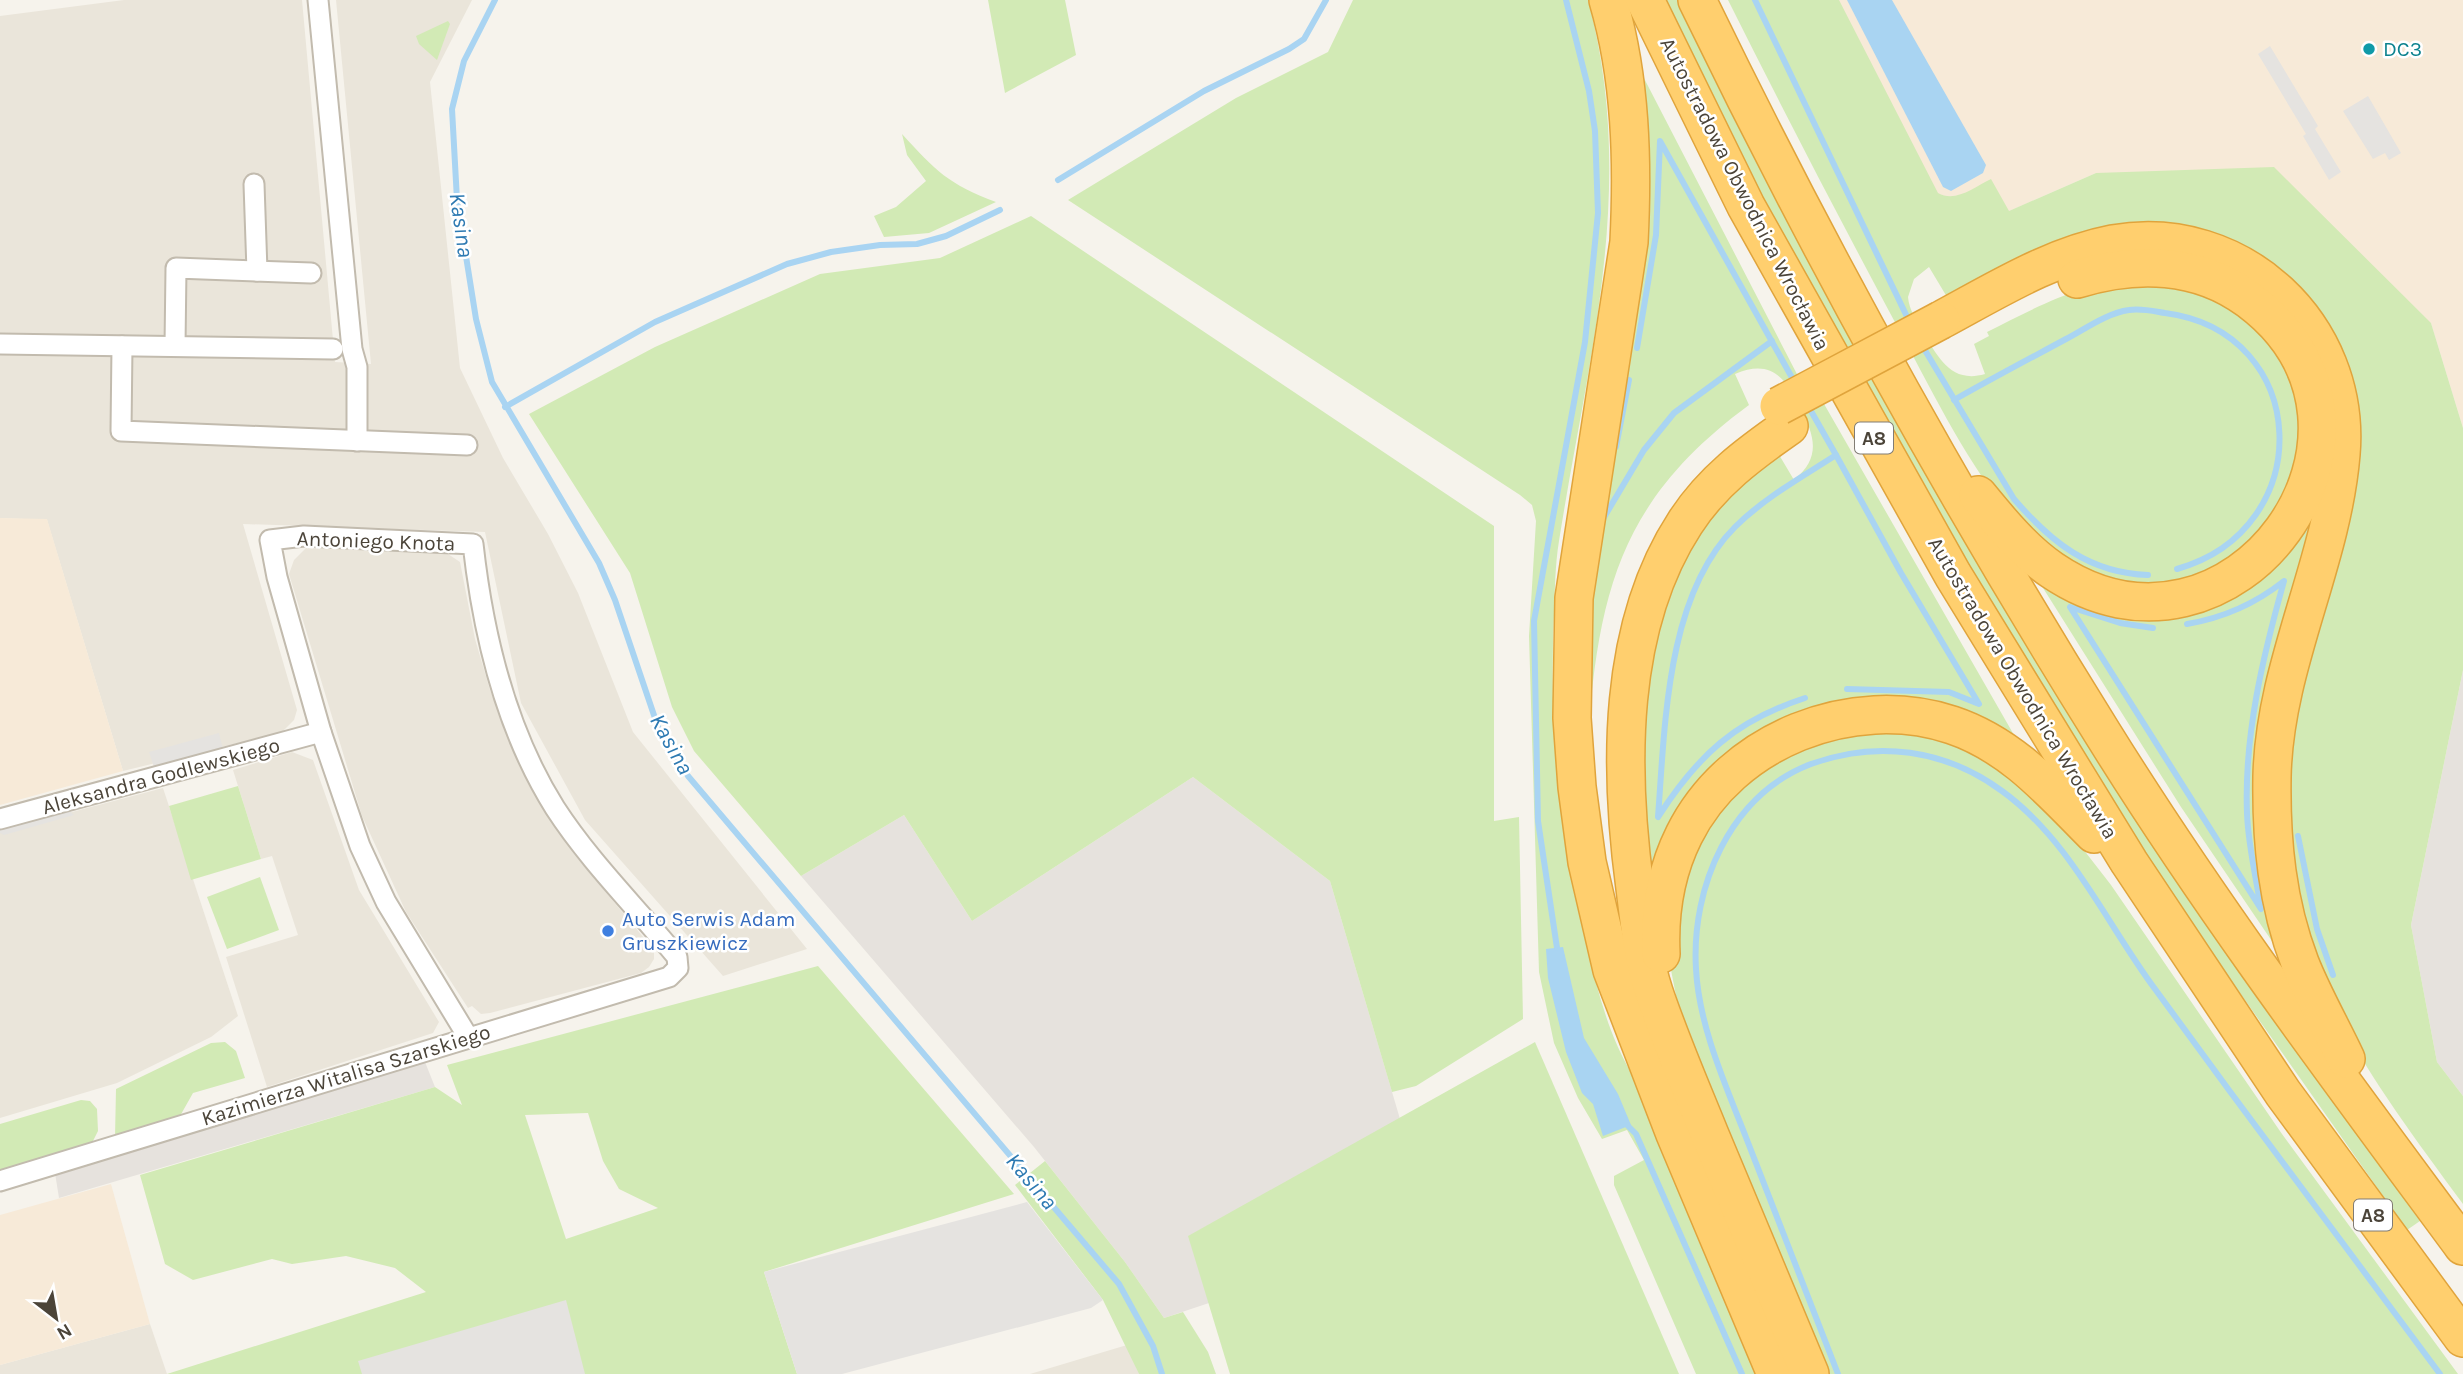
<svg xmlns="http://www.w3.org/2000/svg" width="2463" height="1374" viewBox="0 0 2463 1374" font-family="Karla,sans-serif">
	<style>
		.residential { fill: #eae5da }
		.commercial { fill: #f7ead8 }
		.industrial { fill: #e6e2dd }
		.green { fill: #d2eab5; fill-rule: evenodd }
		.parking { fill: #e5e3e0 }
		.water { fill: #a9d4f2 }
		.lines { fill: none; stroke-linecap: round; stroke-linejoin: round }
		.stream { stroke: #a9d4f2; stroke-width: 6 }
		.street-casing { stroke: #c2bbae; stroke-width: 23 }
		.highway-casing { stroke: #e0a43c; stroke-width: 40 }
		.street { stroke: #fff; stroke-width: 19 }
		.highway { stroke: #ffcf6e; stroke-width: 37 }
		.highway-bridge-casing { stroke: #e0a43c; stroke-width: 40; stroke-linecap: butt }
		.highway-bridge { stroke: #ffcf6e; stroke-width: 37 }
		.culture-dot { fill: #0f9aa8; stroke: #fff; stroke-width: 2.5 }
		.shop-dot { fill: #3f7fe0; stroke: #fff; stroke-width: 2.5 }
		.labels { text-anchor: middle; stroke-width: 5; stroke-linejoin: round; paint-order: stroke }
		.shield { fill: #fff; stroke: #817c74; stroke-width: 2 }
		.shield-label { font-size: 19px; font-weight: bold; fill: #4b4439 }
		.culture-label { font-size: 21px; fill: #0d838f; stroke: #fff; text-anchor: start }
		.street-label { font-size: 21px; fill: #4b4439; stroke: #fff }
		.shop-label { font-size: 21px; fill: #366cbe; stroke: #fff; text-anchor: start }
		.water-label { font-size: 23px; font-style: italic; fill: #2e7ab2; stroke: #fff }
	</style>
	<rect width="100%" height="100%" fill="#f6f3ec"/>
	<g class="residential">
		<polygon points="124,0 302,0 335,362 371,364 336,0 472,0 430,82 460,368 503,458 548,534 578,593 633,732 807,949 723,976 585,820 521,703 485,532 243,524 297,710 294,720 282,732 123,771 47,520 0,518 0,16"/>
		<polygon points="306,548 445,552 460,562 475,639 490,690 535,795 573,853 654,950 654,959 649,967 641,973 490,1013 481,1014 472,1006 468,1008 406,912 362,816 289,574 294,560"/>
		<polygon points="292,752 313,760 359,890 439,1022 433,1033 267,1087 226,957 298,935 272,856 261,859 233,770"/>
		<polygon points="163,788 238,1016 211,1037 117,1083 0,1118 0,831"/>
		<polygon points="150,1324 167,1374 0,1374 0,1365"/>
		<polygon points="1127,1345 1139,1374 1030,1374"/>
	</g>
	<g class="commercial">
		<polygon points="1799,0 2463,0 2463,428 2431,323 2096,173 1925,248"/>
		<polygon points="0,518 47,519 123,771 0,805"/>
		<polygon points="111,1184 150,1324 0,1365 0,1215"/>
	</g>
	<g class="industrial">
		<polygon points="2463,670 2463,1096 2437,1062 2411,925"/>
		<polygon points="1193,777 1330,881 1400,1119 1189,1236 1209,1303 1164,1318 1125,1262 1034,1147 801,876 904,815 972,921"/>
		<polygon points="425,1062 435,1087 59,1198 55,1173"/>
	</g>
	<g class="green">
		<polygon points="988,0 1065,0 1076,55 1005,93"/>
		<path d="M1353 0H1588C1638 186 1588 357 1559 541 1555 565 1555 590 1554 615 1550 699 1555 780 1568 863L1572 868C1586 935 1596 1014 1632 1074L1635 1073 1762 1374H1696L1614 1185V1176L1644 1160 1627 1130 1602 1139 1578 1098 1554 1043 1539 972 1529 636 1536 521 1532 505 1520 495 1068 200 1236 98 1328 52Z"/>
		<polygon points="1661,0 1679,0 1718,81 2315,1075 2420,1221 2407,1230 2159,878 2015,652 1772,223"/>
		<path d="M1728 0H1839L1938 193C1956 203 1974 187 1991 179L2009 211 2096 173 2274 167 2431 323 2463 428V670L2411 925 2437 1062 2463 1096V1204C2361 1065 2268 945 2286 762 2295 678 2322 595 2342 513L2347 514 2348 510C2354 472 2361 433 2354 394 2333 287 2231 216 2123 227 2068 234 1995 270 1947 297L1929 267 1914 279 1908 297C1909 310 1917 321 1923 332 1938 357 1951 384 1985 374L1974 344 1989 336 1987 332C2035 308 2085 280 2140 279 2341 274 2359 568 2162 588 2116 592 2073 575 2039 545 1980 492 1935 396 1897 326 1839 218 1783 110 1728 0Z"/>
		<polygon points="448,21 450,24 437,60 419,44 416,36"/>
		<path d="M1632 55 1800 380 1808 376 2018 742 1984 722 1768 731 1651 891 1638 793 1652 631 1703 515 1778 453 1794 480C1821 458 1815 437 1801 409 1786 379 1772 358 1735 374L1749 405C1624 497 1599 586 1588 736L1581 632Z"/>
		<path d="M902 134C936 171 948 184 996 202L929 233 884 237 874 216 896 207 926 181 907 155Z"/>
		<polygon points="1031,216 1494,526 1494,821 1519,817 1523,1019 1416,1086 1392,1092 1330,881 1193,777 972,921 904,815 801,876 694,751 672,707 630,573 529,414 655,347 820,274 940,258"/>
		<path d="M2123 251C2225 244 2316 308 2330 412 2334 447 2329 484 2321 519H2316C2289 622 2254 727 2260 835 2262 875 2274 917 2282 956L2181 807 2038 580C2111 622 2196 632 2263 571 2274 561 2285 552 2293 540 2300 530 2302 522 2303 514 2305 500 2316 484 2319 469 2333 400 2302 323 2241 286 2201 262 2155 253 2109 262 2059 272 2012 298 1968 322L1964 315C2015 288 2065 260 2123 251Z"/>
		<polygon points="1900,728 1969,745 2059,818 2111,885 2282,1134 2458,1374 1826,1374 1681,1021 1671,970 1669,942 1679,880 1730,793 1803,744"/>
		<polygon points="238,786 261,859 191,880 169,806"/>
		<polygon points="260,877 279,930 227,949 207,897"/>
		<path d="M818 966 1014 1194 764 1272 797 1374H167L426 1292 395 1268 346 1256 292 1264 272 1259 193 1280 165 1264 140 1175 435 1087 462 1105 447 1065ZM588 1113 603 1161 619 1189 658 1208 566 1239 525 1115Z"/>
		<polygon points="225,1042 236,1051 245,1078 193,1093 180,1116 115,1137 116,1089 211,1043"/>
		<polygon points="1535,1042 1679,1374 1230,1374 1188,1236"/>
		<polygon points="81,1100 90,1101 97,1109 98,1131 92,1143 0,1170 0,1124"/>
		<polygon points="1045,1161 1125,1262 1164,1318 1183,1312 1208,1352 1216,1374 1139,1374 1103,1300 1015,1185"/>
	</g>
	<g class="parking">
		<polygon points="2270,46 2318,126 2315,129 2341,172 2329,180 2303,136 2306,134 2258,54"/>
		<polygon points="2368,96 2401,153 2389,160 2385,153 2373,159 2343,111"/>
		<polygon points="219,733 223,749 154,767 149,752"/>
		<polygon points="65,807 74,815 4,835 0,833 0,826"/>
		<polygon points="1027,1202 1103,1300 1091,1308 842,1374 797,1374 764,1272"/>
		<polygon points="566,1300 585,1374 362,1374 358,1361"/>
	</g>
	<g class="water">
		<polygon points="1847,0 1892,0 1986,165 1983,173 1951,191 1943,187"/>
		<polygon points="1563,947 1584,1038 1618,1094 1631,1125 1603,1136 1593,1104 1582,1093 1566,1052 1548,978 1546,949"/>
	</g>
	<g class="lines">
		<g class="stream">
			<polyline points="495,0 464,61 452,109 457,200 476,319 492,382 599,563 615,600 659,730 688,776 1119,1284 1153,1346 1162,1374"/>
			<polyline points="1755,0 1910,323"/>
			<polyline points="1058,180 1204,91 1289,49 1304,39 1326,0"/>
			<path d="M1920 342 2014 499C2051 542 2089 573 2148 575"/>
			<polyline points="1637,348 1656,235 1660,141 1795,383"/>
			<path d="M1954 400C1991 379 2029 359 2066 339 2085 329 2107 313 2129 310 2141 308 2153 311 2165 313 2312 332 2319 529 2177 569"/>
			<polyline points="1807,404 1836,455"/>
			<polyline points="505,407 655,322 787,264 831,252 880,245 917,244 946,236 1000,210"/>
			<polyline points="1616,447 1629,380"/>
			<polyline points="1603,519 1644,450 1674,413 1772,341"/>
			<path d="M2153 628 2120 623 2070 607 2261 909C2256 877 2248 845 2247 813 2244 735 2263 656 2284 581 2255 604 2223 618 2187 624"/>
			<path d="M1805 698C1735 721 1698 755 1658 817 1665 726 1666 596 1735 527 1764 498 1802 477 1836 455L1901 573 1979 704 1949 692 1847 689"/>
			<polyline points="2298,836 2317,929 2333,975"/>
			<polyline points="1557,948 1538,821 1534,621 1585,342 1598,213 1595,131 1589,91 1566,0"/>
			<polyline points="1628,1126 1636,1134 1742,1374"/>
			<path d="M1838 1374C1808 1296 1777 1218 1747 1140 1726 1086 1699 1027 1696 969 1691 887 1730 795 1811 764 1877 740 1945 749 2002 791 2070 840 2106 923 2155 989 2249 1118 2344 1246 2440 1374"/>
		</g>
		<defs>
			<g id="street">
				<polyline points="318,0 352,349 357,367 357,441"/>
				<polyline points="254,184 257,271"/>
				<polyline points="0,344 333,349"/>
				<polyline points="122,346 121,431 467,445"/>
				<polyline points="175,346 176,268 311,273"/>
				<polyline points="0,819 321,732"/>
				<path d="M0 1181 669 977 678 968 677 957C636 907 590 862 555 808 506 730 483 634 473 544L304 536 270 540 277 577 321 732 360 846 386 902 468 1037"/>
			</g>
			<g id="highway">
				<path d="M1608 0C1631 78 1633 162 1629 242L1574 598 1572 718 1577 787 1587 862 1612 970 1675 1134 1776 1374"/>
				<polyline points="1645,0 1746,206 1953,575 2129,862 2283,1093 2463,1338"/>
				<path d="M1697 0C1819 252 1955 497 2103 734 2213 911 2339 1078 2463 1246"/>
				<path d="M1941 320C1995 291 2051 256 2113 244 2240 221 2352 327 2341 454 2332 564 2274 666 2272 777 2271 841 2277 903 2300 963 2313 996 2331 1027 2346 1059"/>
				<path d="M1789 426C1749 454 1712 481 1685 523 1617 627 1619 769 1635 888 1639 922 1643 959 1654 992 1670 1040 1691 1088 1710 1135 1743 1215 1777 1294 1810 1374"/>
				<path d="M1978 495C2000 522 2024 551 2052 570 2233 693 2422 429 2249 300 2198 262 2136 261 2077 279"/>
				<path d="M1661 954C1659 912 1665 873 1684 835 1731 740 1852 692 1952 725 2012 745 2051 791 2094 834"/>
			</g>
		</defs>
		<use href="#street" class="street-casing"/>
		<use href="#highway" class="highway-casing"/>
		<use href="#street" class="street"/>
		<use href="#highway" class="highway"/>
		<defs>
			<polyline id="highway-bridge" points="1779,406 1941,320"/>
		</defs>
		<use href="#highway-bridge" class="highway-bridge-casing"/>
		<use href="#highway-bridge" class="highway-bridge"/>
	</g>
	<circle class="culture-dot" cx="2369" cy="49" r="7"/>
	<circle class="shop-dot" cx="608" cy="931" r="7"/>
	<g class="labels">
		<g class="shield">
			<rect x="1855" y="422.5" width="38" height="31" rx="5"/>
			<rect x="2354" y="1199.5" width="38" height="31" rx="5"/>
		</g>
		<g class="shield-label">
			<text x="1874" y="445">A8</text>
			<text x="2373" y="1222">A8</text>
		</g>
		<g class="culture-label">
			<text x="2383" y="56">DC3</text>
		</g>
		<g class="street-label">
			<text transform="translate(1745 194) rotate(63)" y="7">Autostradowa Obwodnica Wrocławia</text>
			<text transform="translate(376 541) rotate(2)" y="7">Antoniego Knota</text>
			<text transform="translate(2023 688) rotate(59)" y="7">Autostradowa Obwodnica Wrocławia</text>
			<text transform="translate(161 776) rotate(-15)" y="7">Aleksandra Godlewskiego</text>
			<text transform="translate(346 1075) rotate(-17)" y="7">Kazimierza Witalisa Szarskiego</text>
		</g>
		<g class="shop-label">
			<text x="622" y="926">Auto Serwis Adam<tspan x="622" dy="24">Gruszkiewicz</tspan></text>
		</g>
		<g class="water-label">
			<text transform="translate(462 225) rotate(82)" y="8">Kasina</text>
			<text transform="translate(672 744) rotate(61)" y="8">Kasina</text>
			<text transform="translate(1032 1181) rotate(50)" y="8">Kasina</text>
		</g>
	</g>
	<g transform="translate(56 1318) rotate(149)" stroke="#ffffff" stroke-width="5" paint-order="stroke">
	<path d="M0-5L12 26L0 18L-12 26Z" fill="#4b4439"/>
	<text y="-10" font-size="19" font-weight="bold" text-anchor="middle" fill="#4b4439">N</text>
	</g>
</svg>
